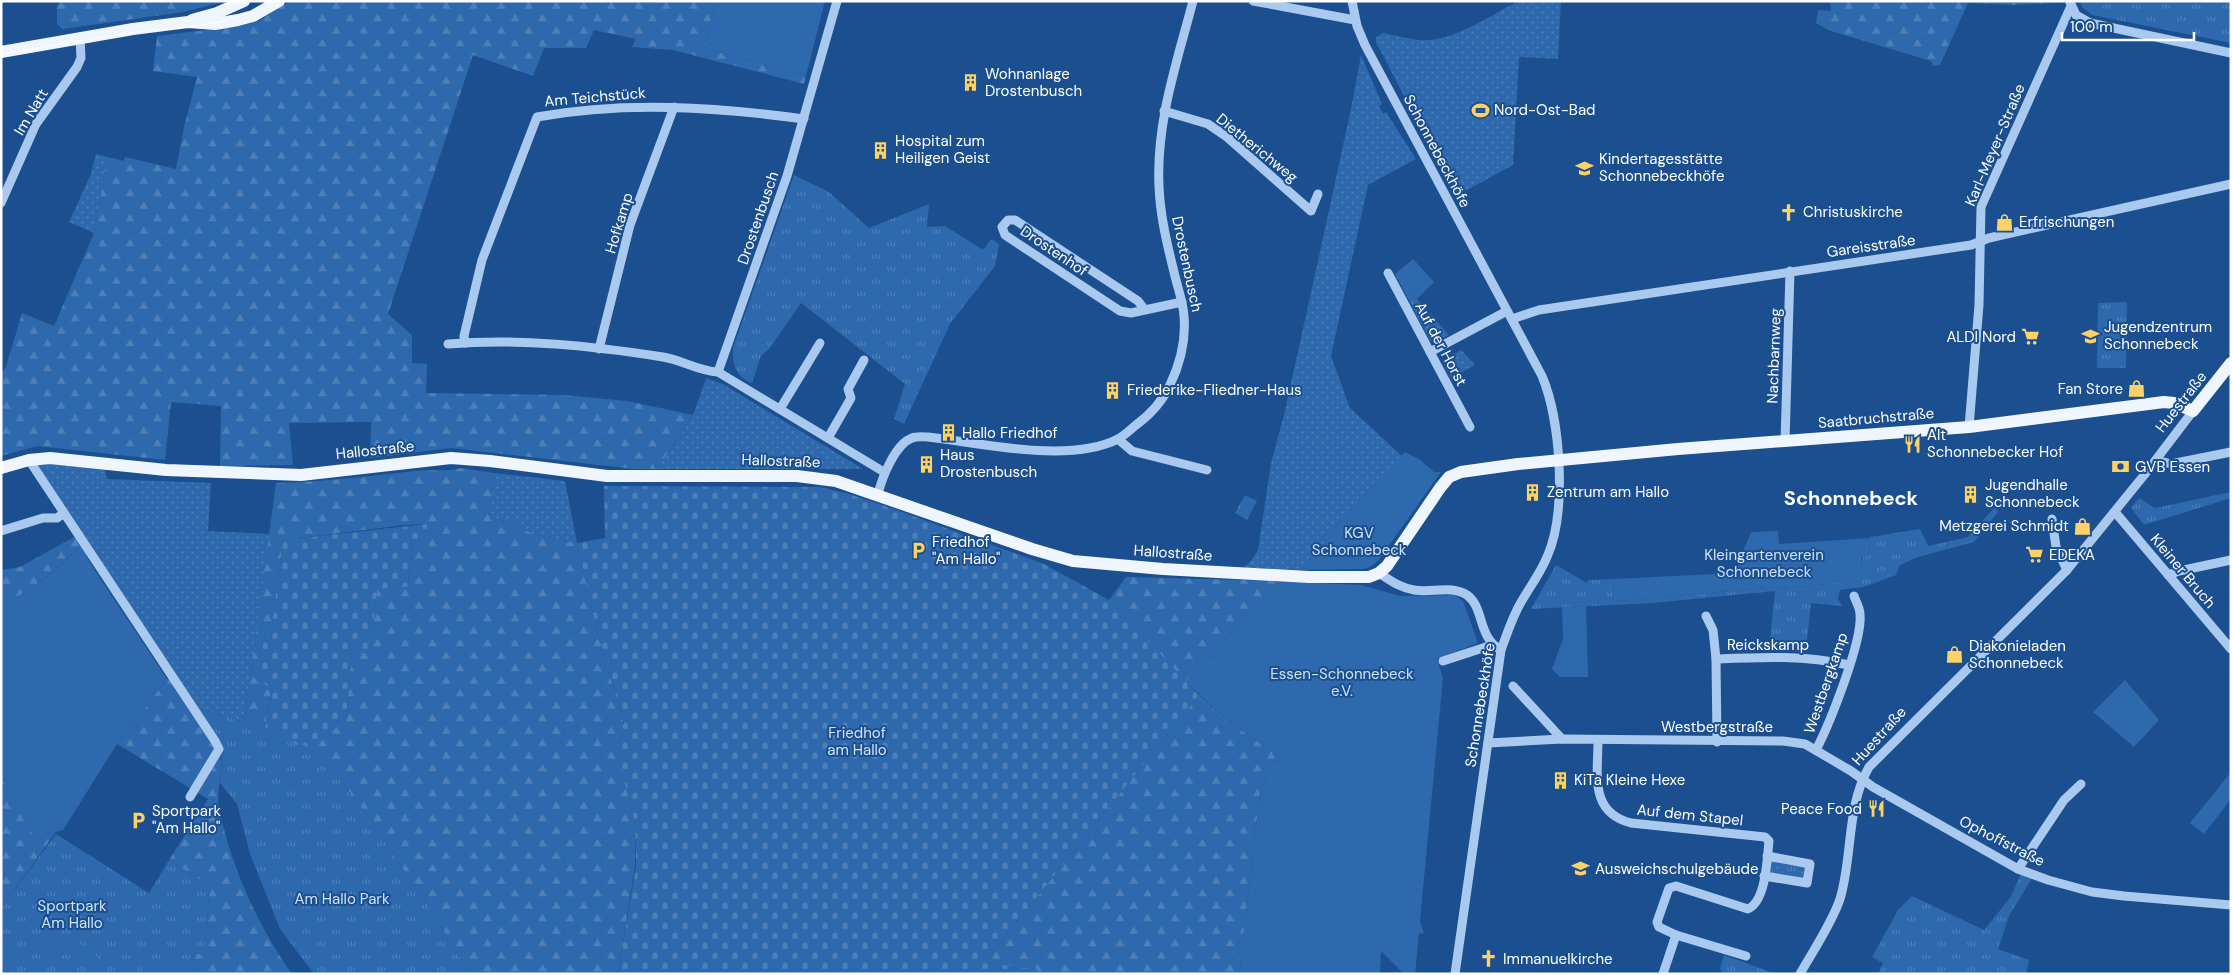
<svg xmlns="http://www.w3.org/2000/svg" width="2232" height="975" viewBox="0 0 2232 975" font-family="'DM Sans',sans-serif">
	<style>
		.grass { fill: url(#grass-dots) }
		.forest { fill: url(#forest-firs); fill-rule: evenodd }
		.cemetery { fill: url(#cemetery-stones) }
		.park { fill: url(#park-tufts) }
		.garden { fill: #2e69ad }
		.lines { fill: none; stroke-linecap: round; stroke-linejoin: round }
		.minor { stroke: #a9c9ee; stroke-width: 9 }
		.major { stroke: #f0f6ff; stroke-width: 12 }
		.tram { stroke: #fff; stroke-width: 1 }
		.labels { text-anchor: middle; stroke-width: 4; stroke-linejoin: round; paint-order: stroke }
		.poi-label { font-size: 15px; fill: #fff; stroke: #1b4f8f; text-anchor: start }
		.street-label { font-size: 15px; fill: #fff; stroke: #1b4f8f }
		.park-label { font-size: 15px; fill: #cfe3fa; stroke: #1b4f8f }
		.district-label { font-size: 20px; font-weight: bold; fill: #fff; stroke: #1b4f8f }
	</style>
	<defs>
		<pattern id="grass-dots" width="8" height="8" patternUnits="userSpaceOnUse" patternTransform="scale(1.25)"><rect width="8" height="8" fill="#2e69ad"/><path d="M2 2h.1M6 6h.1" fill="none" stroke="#4d80b9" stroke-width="1.8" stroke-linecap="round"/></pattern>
		<pattern id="forest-firs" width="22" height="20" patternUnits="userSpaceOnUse" patternTransform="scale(1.25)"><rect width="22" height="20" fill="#2e69ad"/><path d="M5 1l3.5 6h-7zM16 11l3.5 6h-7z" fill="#4d80b9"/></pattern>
		<pattern id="cemetery-stones" width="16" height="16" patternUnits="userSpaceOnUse" patternTransform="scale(1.25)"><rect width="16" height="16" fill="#2e69ad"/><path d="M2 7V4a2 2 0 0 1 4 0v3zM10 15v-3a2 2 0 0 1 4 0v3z" fill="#4d80b9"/></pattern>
		<pattern id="park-tufts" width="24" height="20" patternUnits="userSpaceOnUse" patternTransform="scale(1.25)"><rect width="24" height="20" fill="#2e69ad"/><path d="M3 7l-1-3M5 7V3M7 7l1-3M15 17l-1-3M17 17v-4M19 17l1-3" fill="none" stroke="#4d80b9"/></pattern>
	</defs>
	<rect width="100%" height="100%" fill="#1b4f8f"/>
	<g class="grass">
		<path d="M1519 1H1561L1558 59 1519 57 1513 165 1456 196 1376 42V38L1383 33C1398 36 1414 41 1429 40 1458 38 1493 14 1519 1Z"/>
		<polygon points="1361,55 1382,104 1379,106 1383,114 1386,112 1416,159 1368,185 1331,356 1350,408 1402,456 1340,522 1302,570 1243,568 1251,561 1258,550 1271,463 1284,415 1323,238 1352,104"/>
		<polygon points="96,154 107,157 94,233 69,222 91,174"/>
		<polygon points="1395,274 1449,335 1436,342 1430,340"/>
		<polygon points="1461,350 1475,365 1451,378 1442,361"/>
		<polygon points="706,378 723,384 863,469 657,469 693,415"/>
		<polygon points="32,462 104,466 107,479 211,483 208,531 270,534 244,722 196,708"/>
		<polygon points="494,473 565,481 577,543 532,534 514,522 490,518"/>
		<polygon points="1769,859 1808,865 1806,882 1766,875"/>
	</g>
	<g class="forest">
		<polygon points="61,1 179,1 183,12 63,29 57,24 57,5"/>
		<polygon points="290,1 625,1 653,3 654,1 716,1 704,48 806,76 804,84 673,50 632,47 636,39 594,30 586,48 544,48 533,76 473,55 388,314 412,335 412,363 427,364 426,393 564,395 627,401 693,415 657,469 633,469 451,448 370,458 371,422 289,423 293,465 220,466 221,406 171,402 165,460 37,446 1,456 1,374 6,367 22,313 54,326 94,233 107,157 124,161 125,157 176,169 184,127 197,77 153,71 157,36 240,26 259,21"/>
		<polygon points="1830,1 2057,1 2057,3 2013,5 1968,3 1940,65 1933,66 1931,61 1828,30 1816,23 1818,10 1831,11"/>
		<path d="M461 468 494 473 490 518 514 522 532 534 577 543 596 627 624 724 616 744 635 824V866L618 974H470L428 906 369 818 331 768 277 737 244 722 276 483C323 482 369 476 415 471 431 469 445 472 461 468ZM427 524 412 542 408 587 377 588 371 653 352 651 346 719 331 730 265 728 271 689 264 640 270 641 283 540 405 525Z"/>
		<path d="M76 536 81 544C59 568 31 592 1 605V570L20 567Z"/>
		<polygon points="1126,577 1279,581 1186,682 1109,600"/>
		<path d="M167 679H173L219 750C226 768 215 788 219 807 230 865 258 926 292 974H193L195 953 204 954 210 886 169 860 208 799 117 744Z"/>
		<polygon points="1199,695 1227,720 1273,752 1275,758 1260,792 1239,974 1037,974 1037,969 984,963"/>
		<polygon points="1,776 38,843 50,827 56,832 1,908"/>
	</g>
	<g class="cemetery">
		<polygon points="604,486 819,487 846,493 894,509 1044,564 1109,600 1199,695 984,963 1037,969 1037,974 618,974 636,866 635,824 615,743 624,723 596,627 577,543 605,538"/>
		<polygon points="427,524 426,541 412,542 408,587 377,589 371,653 352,652 346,719 312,749 265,728 271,689 258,679 264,640 270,640 283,540"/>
	</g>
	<g class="park">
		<polygon points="2079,1 2231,1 2231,43 2092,15 2083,8"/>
		<path d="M794 175 829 192 869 228 929 204 927 227 945 226 980 248 984 249 991 239 999 244 995 266 950 324 904 424 894 419 905 384 801 303 769 349 761 356 752 383C736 377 732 364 733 348Z"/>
		<polygon points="2127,302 2126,368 2097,368 2098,303"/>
		<polygon points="2231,492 2231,498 2144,525 2131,508 2139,498 2155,508"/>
		<polygon points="1245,495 1257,501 1247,520 1235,513"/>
		<polygon points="1995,507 1998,512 1974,542 1918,557 1900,565 1896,575 1864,587 1840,590 1838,599 1842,606 1811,603 1806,651 1769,649 1775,591 1653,603 1531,609 1556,565 1587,583 1588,580 1613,579 1614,601 1768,588 1811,586 1860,580 1863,556 1869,555 1870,537 1920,529 1928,546 1968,537"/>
		<polygon points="196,708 244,722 312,751 331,768 369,818 428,906 470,974 314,974 280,929 250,854 237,804 220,783 222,759 220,748"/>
		<polygon points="56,834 149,893 169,860 210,886 204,954 195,954 193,974 1,974 1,908"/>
		<polygon points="1784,863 1801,865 1798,879 1781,876"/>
		<polygon points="2021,874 2032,878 2009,916 1998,949 2029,960 2026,974 1878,974 1883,963 1872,957 1898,910 1912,896 1984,930 2010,898"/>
		<polygon points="1724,955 1776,974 1723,974 1720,968"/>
	</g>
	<g class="garden">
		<polygon points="179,1 227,1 183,12"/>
		<polygon points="716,1 825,1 806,76 704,48"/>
		<polygon points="1413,259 1434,282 1417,299 1395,274"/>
		<polygon points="1405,452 1419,459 1434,472 1441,472 1378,561 1370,567 1364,569 1302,570 1340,522"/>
		<polygon points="1778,531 1779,544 1870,538 1869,556 1862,557 1861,580 1811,586 1768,588 1614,601 1613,579 1734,573 1751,532"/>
		<path d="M81 544 90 563 167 679 117 744 63 830 56 832 50 827 38 844 1 776V605C31 592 60 568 81 544Z"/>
		<polygon points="1279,581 1361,585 1400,596 1455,595 1463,601 1478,643 1437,659 1443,678 1420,921 1424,934 1419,933 1415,974 1404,974 1381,951 1380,974 1239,974 1260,792 1275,758 1273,752 1227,720 1186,682"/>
		<polygon points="1586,606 1588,677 1560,677 1552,669 1563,639 1562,607"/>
		<polygon points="2125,680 2159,720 2134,747 2093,712"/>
		<polygon points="2231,772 2231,799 2204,834 2190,823"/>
		<path d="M49 938C75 938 97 949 108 974H97C77 941 31 939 12 974H1V952L16 953 27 945Z"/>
		<polygon points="144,959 187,965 186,974 142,974"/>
	</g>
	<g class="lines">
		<g class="minor">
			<polyline points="1253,1 1355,20"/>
			<path d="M1352 1 1357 26 1365 45 1542 376C1561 421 1567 513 1547 557 1540 574 1529 588 1520 604 1512 618 1507 634 1501 650L1455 974"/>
			<polyline points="2070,2 2076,15 2090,23 2231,53"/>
			<polyline points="1164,111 1208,124 1227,137 1311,211 1318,194"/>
			<polyline points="1,203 36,124 77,67 81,58 80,37"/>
			<polyline points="1388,273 1470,427"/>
			<polyline points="1145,310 1138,301 1015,220 1008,220 1002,227 1005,235 1120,311 1131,313 1182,302"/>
			<polyline points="1512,319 1539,310 1971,245 1989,238 2231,184"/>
			<path d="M465 343 464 336 482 260 537 117C626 101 715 107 804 119"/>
			<path d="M448 344C519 338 593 346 663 357 682 360 698 371 718 372L884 472"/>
			<polyline points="599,349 630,225 674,107"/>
			<polyline points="1430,352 1507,311"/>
			<polyline points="718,372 787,176 837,1"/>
			<polyline points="780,409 820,343"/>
			<polyline points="1969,427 1979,305 1981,207 2071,6"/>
			<polyline points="828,438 851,398 848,389 864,360"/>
			<polyline points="1118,439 1132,451 1207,470"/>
			<polyline points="1785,442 1790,271"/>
			<polyline points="29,460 215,741 219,749 190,797"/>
			<polyline points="2156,460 2171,464 2231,452"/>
			<path d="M878 494C882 478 895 444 912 438 917 436 923 437 928 437 981 443 1069 464 1118 439 1125 435 1131 429 1136 425 1151 414 1162 402 1170 385 1180 364 1186 339 1184 316 1183 301 1177 286 1174 272 1167 244 1160 215 1159 186 1156 122 1177 62 1193 1"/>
			<polyline points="2115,512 2231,649"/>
			<polyline points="2052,519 2056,547 2067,570"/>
			<polyline points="1,531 43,518 57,518 64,513"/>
			<path d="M1379 573C1390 580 1400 588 1414 590 1431 593 1452 585 1467 595 1485 608 1477 637 1501 650"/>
			<polyline points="2168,575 2179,571 2231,560"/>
			<polyline points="1706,616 1713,630 1716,659 1717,742"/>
			<path d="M1716 659C1762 657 1804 655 1849 665"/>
			<polyline points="1443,661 1492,645"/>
			<polyline points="1513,686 1562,739"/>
			<path d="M1598 740C1598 775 1589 812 1631 823L1765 837 1769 841C1767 860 1766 901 1748 909L1676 886 1669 888 1657 922 1659 927 1676 935 1663 974"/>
			<polyline points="1488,743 1562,739 1783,741 1805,744 1851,771 1873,787 2018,869 2048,880 2092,892 2124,896 2231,905"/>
			<path d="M1816 750C1829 725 1863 641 1860 614 1860 608 1856 602 1854 596"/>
			<polyline points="2018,869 2064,800 2081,784"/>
			<polyline points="1764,876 1807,883 1810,864 1767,856"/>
			<polyline points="1676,935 1746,956"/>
			<path d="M1800 974C1813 951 1832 923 1840 899 1853 856 1846 807 1869 767L2067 570 2145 474 2193 411"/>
		</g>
		<g class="major">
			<polyline points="192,20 217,13 244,1"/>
			<polyline points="1,52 133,29 188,22 215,24 238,20 253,16 279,1"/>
			<polyline points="1,468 29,460 50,458 166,470 301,475 451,458 490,461 607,476 797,476 836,481 1032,549 1073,561 1163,569 1309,577 1369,577 1379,573 1387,566 1440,488 1449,477 1461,472 1518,464 1678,449 1969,427 2164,402 2174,403 2193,411 2231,363"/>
		</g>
		<path class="tram" d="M1 54C44 47 87 39 130 33 171 26 236 29 268 1"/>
	</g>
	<defs>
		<symbol id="building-bare" viewBox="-9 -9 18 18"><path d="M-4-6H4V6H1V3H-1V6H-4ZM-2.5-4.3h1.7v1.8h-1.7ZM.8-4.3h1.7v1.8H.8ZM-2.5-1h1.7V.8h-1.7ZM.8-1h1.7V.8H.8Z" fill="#ffd166" stroke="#1b4f8f" stroke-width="2.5" paint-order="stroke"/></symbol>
		<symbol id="stadium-bare" viewBox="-9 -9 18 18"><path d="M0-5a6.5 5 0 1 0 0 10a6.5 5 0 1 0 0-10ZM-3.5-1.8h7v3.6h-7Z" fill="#ffd166" stroke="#1b4f8f" stroke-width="2.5" paint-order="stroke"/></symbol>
		<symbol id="school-bare" viewBox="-9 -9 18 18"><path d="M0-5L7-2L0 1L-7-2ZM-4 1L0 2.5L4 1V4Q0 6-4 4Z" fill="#ffd166" stroke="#1b4f8f" stroke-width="2.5" paint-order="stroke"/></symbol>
		<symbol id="church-bare" viewBox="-9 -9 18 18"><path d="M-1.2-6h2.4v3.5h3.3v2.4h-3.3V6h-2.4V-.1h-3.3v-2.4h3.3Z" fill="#ffd166" stroke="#1b4f8f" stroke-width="2.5" paint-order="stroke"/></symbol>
		<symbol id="shop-bare" viewBox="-9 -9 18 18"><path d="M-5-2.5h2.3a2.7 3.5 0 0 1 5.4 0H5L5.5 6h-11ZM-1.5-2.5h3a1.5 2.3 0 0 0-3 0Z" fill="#ffd166" stroke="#1b4f8f" stroke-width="2.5" paint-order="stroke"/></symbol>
		<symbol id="supermarket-bare" viewBox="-9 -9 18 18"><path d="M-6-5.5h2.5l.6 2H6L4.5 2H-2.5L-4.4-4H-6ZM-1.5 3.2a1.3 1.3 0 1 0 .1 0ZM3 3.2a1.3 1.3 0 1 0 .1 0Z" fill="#ffd166" stroke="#1b4f8f" stroke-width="2.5" paint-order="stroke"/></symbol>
		<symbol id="restaurant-bare" viewBox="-9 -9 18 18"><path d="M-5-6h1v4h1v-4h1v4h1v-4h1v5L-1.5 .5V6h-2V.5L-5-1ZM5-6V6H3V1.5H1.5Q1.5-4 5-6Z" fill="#ffd166" stroke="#1b4f8f" stroke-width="2.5" paint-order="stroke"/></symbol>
		<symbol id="bank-bare" viewBox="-9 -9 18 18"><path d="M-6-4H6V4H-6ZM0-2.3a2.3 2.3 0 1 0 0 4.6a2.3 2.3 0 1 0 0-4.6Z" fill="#ffd166" stroke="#1b4f8f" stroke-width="2.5" paint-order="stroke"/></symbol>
		<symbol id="parking-bare" viewBox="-9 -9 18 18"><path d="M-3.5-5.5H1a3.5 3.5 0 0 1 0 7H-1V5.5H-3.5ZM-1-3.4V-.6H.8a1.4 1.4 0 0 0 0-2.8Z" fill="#ffd166" stroke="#1b4f8f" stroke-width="2.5" paint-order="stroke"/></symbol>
	</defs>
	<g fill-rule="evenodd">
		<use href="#building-bare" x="958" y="70" width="25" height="25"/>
		<use href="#stadium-bare" x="1468" y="98" width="25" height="25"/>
		<use href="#building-bare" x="868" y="138" width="25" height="25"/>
		<use href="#school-bare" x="1572" y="156" width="25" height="25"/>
		<use href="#church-bare" x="1776" y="200" width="25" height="25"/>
		<use href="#shop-bare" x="1992" y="210" width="25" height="25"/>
		<use href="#school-bare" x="2078" y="324" width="25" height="25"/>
		<use href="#supermarket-bare" x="2018" y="324" width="25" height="25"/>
		<use href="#shop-bare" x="2124" y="376" width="25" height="25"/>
		<use href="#building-bare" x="1100" y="378" width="25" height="25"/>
		<use href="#building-bare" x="936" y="420" width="25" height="25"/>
		<use href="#restaurant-bare" x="1900" y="432" width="25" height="25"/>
		<use href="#building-bare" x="914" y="452" width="25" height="25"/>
		<use href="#bank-bare" x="2108" y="454" width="25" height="25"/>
		<use href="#building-bare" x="1520" y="480" width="25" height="25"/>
		<use href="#building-bare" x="1958" y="482" width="25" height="25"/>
		<use href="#shop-bare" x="2070" y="514" width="25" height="25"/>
		<use href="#parking-bare" x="906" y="538" width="25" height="25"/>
		<use href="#supermarket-bare" x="2022" y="542" width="25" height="25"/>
		<use href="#shop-bare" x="1942" y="642" width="25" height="25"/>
		<use href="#building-bare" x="1548" y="768" width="25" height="25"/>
		<use href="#restaurant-bare" x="1864" y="796" width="25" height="25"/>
		<use href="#parking-bare" x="126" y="808" width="25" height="25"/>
		<use href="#school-bare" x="1568" y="856" width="25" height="25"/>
		<use href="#church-bare" x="1476" y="946" width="25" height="25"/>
	</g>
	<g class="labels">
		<g class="poi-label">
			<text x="985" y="79">Wohnanlage<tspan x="985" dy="17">Drostenbusch</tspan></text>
			<text x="1494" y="115">Nord-Ost-Bad</text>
			<text x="895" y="146">Hospital zum<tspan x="895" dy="17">Heiligen Geist</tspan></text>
			<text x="1599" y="164">Kindertagesstätte<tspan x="1599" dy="17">Schonnebeckhöfe</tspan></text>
			<text x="1803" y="217">Christuskirche</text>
			<text x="2019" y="227">Erfrischungen</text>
			<text x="2104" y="332">Jugendzentrum<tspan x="2104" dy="17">Schonnebeck</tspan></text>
			<text x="2016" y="342" text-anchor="end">ALDI Nord</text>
			<text x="2123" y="394" text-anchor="end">Fan Store</text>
			<text x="1127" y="395">Friederike-Fliedner-Haus</text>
			<text x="962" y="438">Hallo Friedhof</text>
			<text x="1927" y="440">Alt<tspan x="1927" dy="17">Schonnebecker Hof</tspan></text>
			<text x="940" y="460">Haus<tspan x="940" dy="17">Drostenbusch</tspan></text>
			<text x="2135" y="472">GVB Essen</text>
			<text x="1985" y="490">Jugendhalle<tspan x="1985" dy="17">Schonnebeck</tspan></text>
			<text x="1547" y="497">Zentrum am Hallo</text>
			<text x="2069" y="531" text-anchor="end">Metzgerei Schmidt</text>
			<text x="932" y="547">Friedhof<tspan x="932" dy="17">"Am Hallo"</tspan></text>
			<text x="2049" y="560">EDEKA</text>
			<text x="1969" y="651">Diakonieladen<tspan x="1969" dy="17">Schonnebeck</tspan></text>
			<text x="1574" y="785">KiTa Kleine Hexe</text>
			<text x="1862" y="814" text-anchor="end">Peace Food</text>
			<text x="152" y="816">Sportpark<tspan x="152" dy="17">"Am Hallo"</tspan></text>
			<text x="1595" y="874">Ausweichschulgebäude</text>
			<text x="1503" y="964">Immanuelkirche</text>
		</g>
		<g class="street-label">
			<text transform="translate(595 97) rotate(-5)" y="5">Am Teichstück</text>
			<text transform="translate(31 112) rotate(-59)" y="5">Im Natt</text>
			<text transform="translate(1995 145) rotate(-67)" y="5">Karl-Meyer-Straße</text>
			<text transform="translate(1257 148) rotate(39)" y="5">Dietherichweg</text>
			<text transform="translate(1437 151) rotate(62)" y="5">Schonnebeckhöfe</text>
			<text transform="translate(758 218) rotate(-71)" y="5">Drostenbusch</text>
			<text transform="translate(619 223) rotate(-73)" y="5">Hofkamp</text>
			<text transform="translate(1871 246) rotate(-8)" y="5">Gareisstraße</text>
			<text transform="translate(1054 251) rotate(34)" y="5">Drostenhof</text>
			<text transform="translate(1187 264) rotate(78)" y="5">Drostenbusch</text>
			<text transform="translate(1441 344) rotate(62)" y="5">Auf der Horst</text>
			<text transform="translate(1774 356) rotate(-88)" y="5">Nachbarnweg</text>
			<text transform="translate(2181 402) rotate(-52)" y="5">Huestraße</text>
			<text transform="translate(1876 418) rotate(-5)" y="5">Saatbruchstraße</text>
			<text transform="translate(375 450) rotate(-6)" y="5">Hallostraße</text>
			<text transform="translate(781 461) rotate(2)" y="5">Hallostraße</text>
			<text transform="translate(1173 553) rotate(4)" y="5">Hallostraße</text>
			<text transform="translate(2183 571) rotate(50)" y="5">Kleiner Bruch</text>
			<text x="1768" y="650">Reickskamp</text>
			<text transform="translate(1826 683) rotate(-71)" y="5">Westbergkamp</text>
			<text transform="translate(1480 705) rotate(-81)" y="5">Schonnebeckhöfe</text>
			<text x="1717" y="732">Westbergstraße</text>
			<text transform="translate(1879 736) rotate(-48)" y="5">Huestraße</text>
			<text transform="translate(1690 815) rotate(6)" y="5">Auf dem Stapel</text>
			<text transform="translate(2002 841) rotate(27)" y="5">Ophoffstraße</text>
		</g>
		<g class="park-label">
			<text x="1359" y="538">KGV<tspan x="1359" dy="17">Schonnebeck</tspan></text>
			<text x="1764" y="560">Kleingartenverein<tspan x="1764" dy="17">Schonnebeck</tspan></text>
			<text x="1342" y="679">Essen-Schonnebeck<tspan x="1342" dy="17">e.V.</tspan></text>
			<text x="857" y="738">Friedhof<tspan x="857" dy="17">am Hallo</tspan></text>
			<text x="342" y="904">Am Hallo Park</text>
			<text x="72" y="911">Sportpark<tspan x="72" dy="17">Am Hallo</tspan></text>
		</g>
		<g class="district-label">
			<text x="1851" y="505">Schonnebeck</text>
		</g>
	</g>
	<rect width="2232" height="975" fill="none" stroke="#ffffff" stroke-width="5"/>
	<path d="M2062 32v8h132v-8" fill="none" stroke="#ffffff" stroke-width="2.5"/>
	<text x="2070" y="32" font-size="15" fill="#ffffff" stroke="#1b4f8f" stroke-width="4" paint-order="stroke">100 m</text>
</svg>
